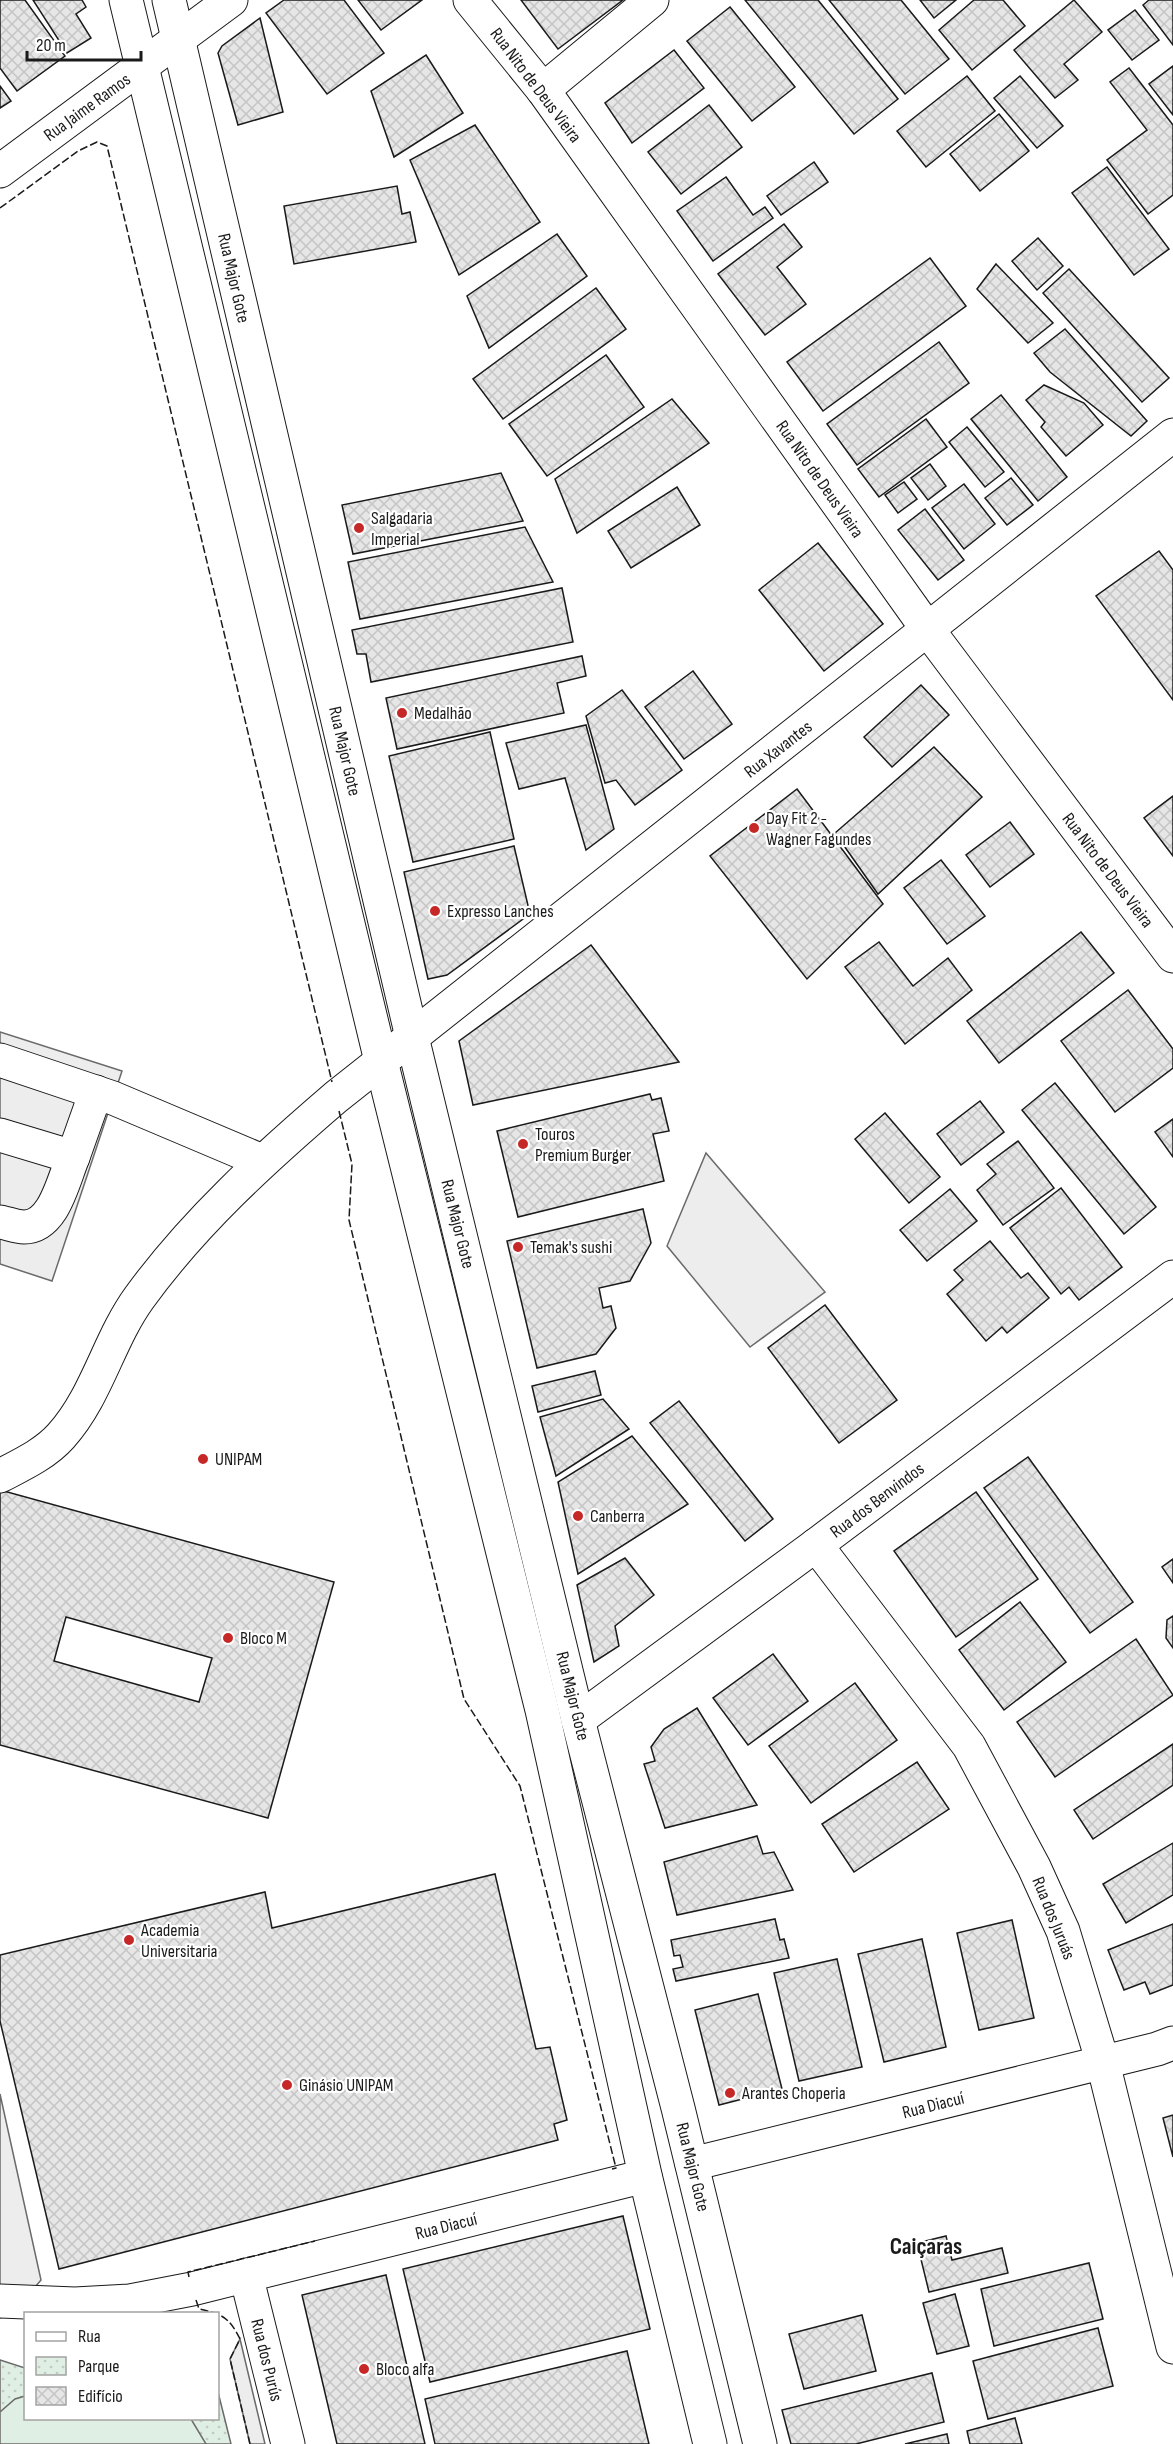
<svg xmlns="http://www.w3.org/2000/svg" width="1173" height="2444" viewBox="0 0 1173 2444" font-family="'Sofia Sans Condensed',sans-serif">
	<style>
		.park { fill: url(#park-dots); stroke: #6a6a6a; stroke-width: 1.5 }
		.pitch { fill: #e0efe3; stroke: #6a6a6a; stroke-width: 1.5 }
		.parking { fill: #ededed; stroke: #6a6a6a; stroke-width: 1.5 }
		.building { fill: url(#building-cross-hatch); stroke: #1a1a1a; stroke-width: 1.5; fill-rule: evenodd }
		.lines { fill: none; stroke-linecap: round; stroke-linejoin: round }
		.minor-casing { stroke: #1a1a1a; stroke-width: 35 }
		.major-casing { stroke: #1a1a1a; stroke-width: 35 }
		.minor { stroke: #fff; stroke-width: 33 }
		.major { stroke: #fff; stroke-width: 33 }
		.fence { stroke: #1a1a1a; stroke-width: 1.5; stroke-dasharray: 8 3; stroke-linecap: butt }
		.poi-dot { fill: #c62828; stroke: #fff; stroke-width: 2 }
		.labels { text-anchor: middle; stroke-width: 4.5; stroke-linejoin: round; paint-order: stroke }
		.street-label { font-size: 18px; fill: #1a1a1a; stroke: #fff }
		.poi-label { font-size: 18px; fill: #1a1a1a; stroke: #fff; text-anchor: start }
		.district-label { font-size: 24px; font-weight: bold; fill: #1a1a1a; stroke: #fff }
	</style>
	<defs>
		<pattern id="park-dots" width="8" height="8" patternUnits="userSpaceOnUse" patternTransform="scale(1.5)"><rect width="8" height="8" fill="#e0efe3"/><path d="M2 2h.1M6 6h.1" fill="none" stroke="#c0ccc2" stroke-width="1.8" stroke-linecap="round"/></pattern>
		<pattern id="building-cross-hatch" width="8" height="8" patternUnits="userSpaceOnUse" patternTransform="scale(1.5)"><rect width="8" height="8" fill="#e6e6e6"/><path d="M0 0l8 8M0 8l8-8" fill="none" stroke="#c5c5c5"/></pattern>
	</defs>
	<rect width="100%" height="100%" fill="#fff"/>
	<polygon class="park" points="0,2360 25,2368 26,2418 218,2418 218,2392 231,2444 0,2444"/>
	<polygon class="pitch" points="25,2396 26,2418 191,2419 206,2444 0,2444 0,2412 15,2399"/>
	<g class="parking">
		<polygon points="0,1032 122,1071 52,1281 0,1264"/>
		<polygon points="706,1153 825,1292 750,1347 667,1246"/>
		<polygon points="0,2094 41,2280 12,2314 0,2318"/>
		<polygon points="240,2339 265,2444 250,2444 230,2359"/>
	</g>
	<g class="building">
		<polygon points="0,0 25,0 65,56 17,91 0,68"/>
		<polygon points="33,0 82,0 86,7 76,14 91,38 67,53"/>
		<polygon points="284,0 344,0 384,53 327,94 266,13"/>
		<polygon points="358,0 422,0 381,30"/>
		<polygon points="521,0 623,0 558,49"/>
		<polygon points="745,0 818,0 898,99 854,134"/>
		<polygon points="829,0 901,0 949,59 905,94"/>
		<polygon points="920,0 956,0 934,18"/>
		<polygon points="974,0 1003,0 1025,26 972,70 939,30"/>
		<polygon points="1074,0 1102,32 1064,64 1078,80 1055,98 1014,50"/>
		<polygon points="1149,0 1173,0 1173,45 1143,5"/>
		<polygon points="730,7 795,87 752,121 687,41"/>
		<polygon points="1135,10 1159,40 1132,60 1108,30"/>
		<polygon points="260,18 283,112 238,125 218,53 222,46"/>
		<polygon points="674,50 704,88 632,143 605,103"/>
		<polygon points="426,55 463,113 394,157 371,91"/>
		<polygon points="1173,66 1173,115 1149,84"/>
		<polygon points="1129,68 1173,125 1173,195 1148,214 1107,160 1147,130 1110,82"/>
		<polygon points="967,76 995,111 926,167 897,131"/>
		<polygon points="1020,76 1063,126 1037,148 994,98"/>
		<polygon points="0,86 11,101 0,108"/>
		<polygon points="709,105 742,147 681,194 648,152"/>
		<polygon points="999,114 1029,151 980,191 950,154"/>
		<polygon points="475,125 540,222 459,275 410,160"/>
		<polygon points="814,162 828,182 781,215 767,196"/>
		<polygon points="1107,167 1169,249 1134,275 1072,193"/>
		<polygon points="726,177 753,215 765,207 773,218 713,261 677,211"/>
		<polygon points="397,186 402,214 410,212 416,242 294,264 284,206"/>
		<polygon points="784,224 802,247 777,267 806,304 765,335 718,274"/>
		<polygon points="557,234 587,276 489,348 467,296"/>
		<polygon points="1038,238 1063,266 1037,290 1012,261"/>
		<polygon points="930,258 966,306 823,411 787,362"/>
		<polygon points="996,264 1053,323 1028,343 977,289"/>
		<polygon points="1069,269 1169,378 1142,402 1043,293"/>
		<polygon points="596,288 626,329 503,419 473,379"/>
		<polygon points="1065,329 1147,421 1131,436 1050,372 1034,353"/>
		<polygon points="939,342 969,383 857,465 827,424"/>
		<polygon points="606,355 644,407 547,476 509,424"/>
		<polygon points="1044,385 1084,403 1103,425 1066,456 1041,427 1045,422 1026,400"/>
		<polygon points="1001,395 1067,477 1038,501 971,419"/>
		<polygon points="672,399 709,443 577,533 555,479"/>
		<polygon points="926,419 947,447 879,497 858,469"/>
		<polygon points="967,427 1004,472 985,487 949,442"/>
		<polygon points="930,464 946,486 928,500 911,478"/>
		<polygon points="501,473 523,521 353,554 342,505"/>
		<polygon points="1011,478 1033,505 1007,525 985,498"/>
		<polygon points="904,482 917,499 898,513 885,495"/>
		<polygon points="964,484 995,524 964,549 932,508"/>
		<polygon points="677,487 700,525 631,568 608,531"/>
		<polygon points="925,509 964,560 938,580 898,530"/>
		<polygon points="525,527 553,582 360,619 348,562"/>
		<polygon points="818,543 883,624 824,671 759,590"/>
		<polygon points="1159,551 1173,570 1173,700 1096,596"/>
		<polygon points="562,588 573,642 371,682 366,654 357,654 352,630"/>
		<polygon points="582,656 586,676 557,683 564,713 397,749 386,698"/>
		<polygon points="693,671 732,724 684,759 645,707"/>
		<polygon points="921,685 949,715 892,767 864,737"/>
		<polygon points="622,690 682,770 635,805 616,780 605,783 586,716"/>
		<polygon points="586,725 614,829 586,850 565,778 519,789 506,743"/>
		<polygon points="490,732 514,839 413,862 389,756"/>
		<polygon points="934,747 982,797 878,894 835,833"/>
		<polygon points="797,789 883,904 807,979 710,856"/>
		<polygon points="1173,796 1173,856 1144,818"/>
		<polygon points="1010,822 1034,854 990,887 966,855"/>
		<polygon points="514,846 530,914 447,975 428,979 404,872"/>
		<polygon points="941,860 985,916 947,944 904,888"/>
		<polygon points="1081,932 1114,973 999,1063 967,1021"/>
		<polygon points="879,942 913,986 948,958 972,990 905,1044 845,967"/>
		<polygon points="591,945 679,1062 473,1105 459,1041"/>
		<polygon points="1128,990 1173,1049 1173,1068 1115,1112 1061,1041"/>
		<polygon points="1055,1083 1156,1207 1124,1234 1022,1110"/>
		<polygon points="650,1094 652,1100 661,1098 669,1131 653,1134 664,1181 518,1217 497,1131"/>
		<polygon points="980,1101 1004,1132 961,1165 937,1134"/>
		<polygon points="885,1113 940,1177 909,1203 855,1139"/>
		<polygon points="1173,1119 1173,1157 1155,1132"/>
		<polygon points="1018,1141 1054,1188 1003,1225 977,1190 996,1174 987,1164"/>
		<polygon points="1061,1188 1122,1267 1079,1300 1069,1287 1061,1294 1010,1228"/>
		<polygon points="950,1189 977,1221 927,1261 900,1230"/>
		<polygon points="643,1209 651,1243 630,1281 599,1288 603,1308 611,1306 616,1328 596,1354 537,1368 507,1241"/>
		<polygon points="990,1241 1021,1278 1028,1273 1049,1298 1007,1333 1002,1327 986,1341 947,1294 963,1280 954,1270"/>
		<polygon points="825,1305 897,1400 839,1443 768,1348"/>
		<polygon points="595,1371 601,1395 538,1412 532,1386"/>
		<polygon points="603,1399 629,1429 556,1476 540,1417"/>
		<polygon points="679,1401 773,1519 745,1541 650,1423"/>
		<polygon points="632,1436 688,1504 578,1574 558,1482"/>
		<polygon points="1028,1457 1133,1602 1090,1633 984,1488"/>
		<path d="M0 1490 334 1582 268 1818 0 1745ZM66 1617 212 1658 199 1702 54 1661Z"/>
		<polygon points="976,1492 1038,1579 956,1637 894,1551"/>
		<polygon points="625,1558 654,1595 615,1626 619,1646 594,1662 577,1585"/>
		<polygon points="1173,1559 1173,1583 1162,1567"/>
		<polygon points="1020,1602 1066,1662 1004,1710 959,1650"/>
		<polygon points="1173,1616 1173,1648 1166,1638 1167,1620"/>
		<polygon points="1136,1639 1173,1695 1055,1777 1017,1722"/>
		<polygon points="773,1654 808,1701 748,1745 713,1698"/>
		<polygon points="855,1683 897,1740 811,1803 769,1746"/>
		<polygon points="697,1708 757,1805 665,1828 644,1764 655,1761 651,1747 664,1729"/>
		<polygon points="1173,1744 1173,1785 1093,1839 1074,1810"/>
		<polygon points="917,1762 949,1809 854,1872 822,1824"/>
		<polygon points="757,1836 763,1854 774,1852 793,1890 677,1915 664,1862"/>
		<polygon points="1173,1843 1173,1895 1126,1923 1103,1884"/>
		<polygon points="495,1874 536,2049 550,2047 567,2120 554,2124 558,2140 59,2269 0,2021 0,1955 265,1892 272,1928"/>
		<polygon points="775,1919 780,1940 784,1939 789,1958 676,1981 673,1969 683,1967 680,1955 674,1956 671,1940"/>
		<polygon points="1012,1920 1034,2018 979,2030 957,1933"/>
		<polygon points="1173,1924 1173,1985 1150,1994 1145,1982 1124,1990 1108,1950"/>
		<polygon points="922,1939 946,2047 884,2062 858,1954"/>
		<polygon points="837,1959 862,2067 799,2081 774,1973"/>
		<polygon points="758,1994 782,2089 719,2105 695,2010"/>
		<polygon points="1173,2115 1173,2157 1163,2118"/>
		<polygon points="623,2216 650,2329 430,2382 403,2269"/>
		<polygon points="946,2236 952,2260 1002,2248 1008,2273 929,2292 917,2243"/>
		<polygon points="1089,2263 1103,2319 994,2346 981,2289"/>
		<polygon points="386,2275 425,2444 337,2444 302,2295"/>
		<polygon points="955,2294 969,2346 937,2354 923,2303"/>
		<polygon points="862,2315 876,2371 804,2389 789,2334"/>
		<polygon points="1098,2328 1113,2386 988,2419 973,2361"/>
		<polygon points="627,2351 649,2444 435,2444 425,2399"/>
		<polygon points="932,2373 944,2422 856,2444 791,2444 782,2410"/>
		<polygon points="1015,2418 1022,2444 970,2444 967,2431"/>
		<polygon points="947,2434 949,2444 905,2444"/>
	</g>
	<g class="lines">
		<defs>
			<g id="minor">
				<polyline points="470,0 543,90 928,630 1173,956"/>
				<polyline points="543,90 652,0"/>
				<polyline points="0,171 231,0"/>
				<polyline points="0,1060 113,1098 262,1161"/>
				<polyline points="0,1135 73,1157 96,1092"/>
				<path d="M0 1222C7 1223 16 1227 24 1227 54 1227 63 1181 73 1157"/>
				<path d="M0 1476C21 1465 45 1454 61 1436 97 1396 108 1341 139 1298 194 1222 265 1158 336 1097L1173 435"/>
				<polyline points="816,1545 969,1746 1034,1867 1063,1931 1103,2063 1173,2347"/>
				<polyline points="578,1720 816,1545 1173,1277"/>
				<polyline points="692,2164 1157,2049 1173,2043"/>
				<polyline points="246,2275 288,2444"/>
				<polyline points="0,2301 75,2304 130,2301 192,2289 645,2176"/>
			</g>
			<g id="major">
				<polyline points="126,0 381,1061 542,1710 645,2175 710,2444"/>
				<polyline points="169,0 412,1037 578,1720 678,2108 760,2444"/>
			</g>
		</defs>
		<use href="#minor" class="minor-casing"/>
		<use href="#major" class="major-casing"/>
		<use href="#minor" class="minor"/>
		<use href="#major" class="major"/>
		<g class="fence">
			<polyline points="0,208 78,151 97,142 107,146 332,1082"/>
			<polyline points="339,1111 352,1164 349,1220 464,1699 520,1786 616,2168 612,2169"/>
			<polyline points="189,2277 188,2272 315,2241"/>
			<path d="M196 2300 199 2309C222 2314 229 2317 240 2339L230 2359 250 2444"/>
		</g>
	</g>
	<g class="poi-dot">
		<circle cx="359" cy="528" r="6"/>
		<circle cx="402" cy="713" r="6"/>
		<circle cx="754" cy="828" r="6"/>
		<circle cx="435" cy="911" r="6"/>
		<circle cx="523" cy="1144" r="6"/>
		<circle cx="518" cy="1247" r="6"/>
		<circle cx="203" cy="1459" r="6"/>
		<circle cx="578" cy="1516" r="6"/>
		<circle cx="228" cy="1638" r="6"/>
		<circle cx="129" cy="1940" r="6"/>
		<circle cx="287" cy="2085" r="6"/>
		<circle cx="730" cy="2093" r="6"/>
		<circle cx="364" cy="2369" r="6"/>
	</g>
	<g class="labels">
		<g class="street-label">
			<text transform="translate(536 85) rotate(53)" y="6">Rua Nito de Deus Vieira</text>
			<text transform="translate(87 107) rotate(-36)" y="6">Rua Jaime Ramos</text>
			<text transform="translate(234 278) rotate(77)" y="6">Rua Major Gote</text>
			<text transform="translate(820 479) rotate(55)" y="6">Rua Nito de Deus Vieira</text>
			<text transform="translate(778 749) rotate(-38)" y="6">Rua Xavantes</text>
			<text transform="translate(345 751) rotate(77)" y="6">Rua Major Gote</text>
			<text transform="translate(1108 870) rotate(53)" y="6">Rua Nito de Deus Vieira</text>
			<text transform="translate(458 1224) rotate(76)" y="6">Rua Major Gote</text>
			<text transform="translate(877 1500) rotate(-37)" y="6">Rua dos Benvindos</text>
			<text transform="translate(573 1696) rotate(76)" y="6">Rua Major Gote</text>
			<text transform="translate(1054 1918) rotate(68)" y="6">Rua dos Juruás</text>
			<text transform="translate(933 2105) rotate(-14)" y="6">Rua Diacuí</text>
			<text transform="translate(693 2167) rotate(76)" y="6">Rua Major Gote</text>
			<text transform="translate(446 2226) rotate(-14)" y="6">Rua Diacuí</text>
			<text transform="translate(267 2360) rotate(76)" y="6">Rua dos Purús</text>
		</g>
		<g class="poi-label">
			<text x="371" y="524">Salgadaria<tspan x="371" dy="21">Imperial</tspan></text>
			<text x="414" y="719">Medalhão</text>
			<text x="766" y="824">Day Fit 2 -<tspan x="766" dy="21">Wagner Fagundes</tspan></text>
			<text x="447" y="917">Expresso Lanches</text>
			<text x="535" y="1140">Touros<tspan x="535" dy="21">Premium Burger</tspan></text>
			<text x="530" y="1253">Temak's sushi</text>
			<text x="215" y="1465">UNIPAM</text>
			<text x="590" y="1522">Canberra</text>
			<text x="240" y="1644">Bloco M</text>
			<text x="141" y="1936">Academia<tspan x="141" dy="21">Universitaria</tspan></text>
			<text x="299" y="2091">Ginásio UNIPAM</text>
			<text x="742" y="2099">Arantes Choperia</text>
			<text x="376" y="2375">Bloco alfa</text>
		</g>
		<g class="district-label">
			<text x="926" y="2254">Caiçaras</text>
		</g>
	</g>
	<rect x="24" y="2312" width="195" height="108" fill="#ffffff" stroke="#a3a3a3" stroke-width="1.5"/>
	<rect x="36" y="2332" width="30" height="9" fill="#ffffff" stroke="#a3a3a3" stroke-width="1.5"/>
	<text x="78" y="2342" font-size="18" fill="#1a1a1a">Rua</text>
	<rect x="36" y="2357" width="30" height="18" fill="url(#park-dots)" stroke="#a3a3a3" stroke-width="1.5"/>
	<text x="78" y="2372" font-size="18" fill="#1a1a1a">Parque</text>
	<rect x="36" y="2387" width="30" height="18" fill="url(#building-cross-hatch)" stroke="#a3a3a3" stroke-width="1.5"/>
	<text x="78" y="2402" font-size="18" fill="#1a1a1a">Edifício</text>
	<path d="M27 51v9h114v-9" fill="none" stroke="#1a1a1a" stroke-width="3"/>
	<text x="36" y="51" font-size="18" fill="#1a1a1a" stroke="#ffffff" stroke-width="4.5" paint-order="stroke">20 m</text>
</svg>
